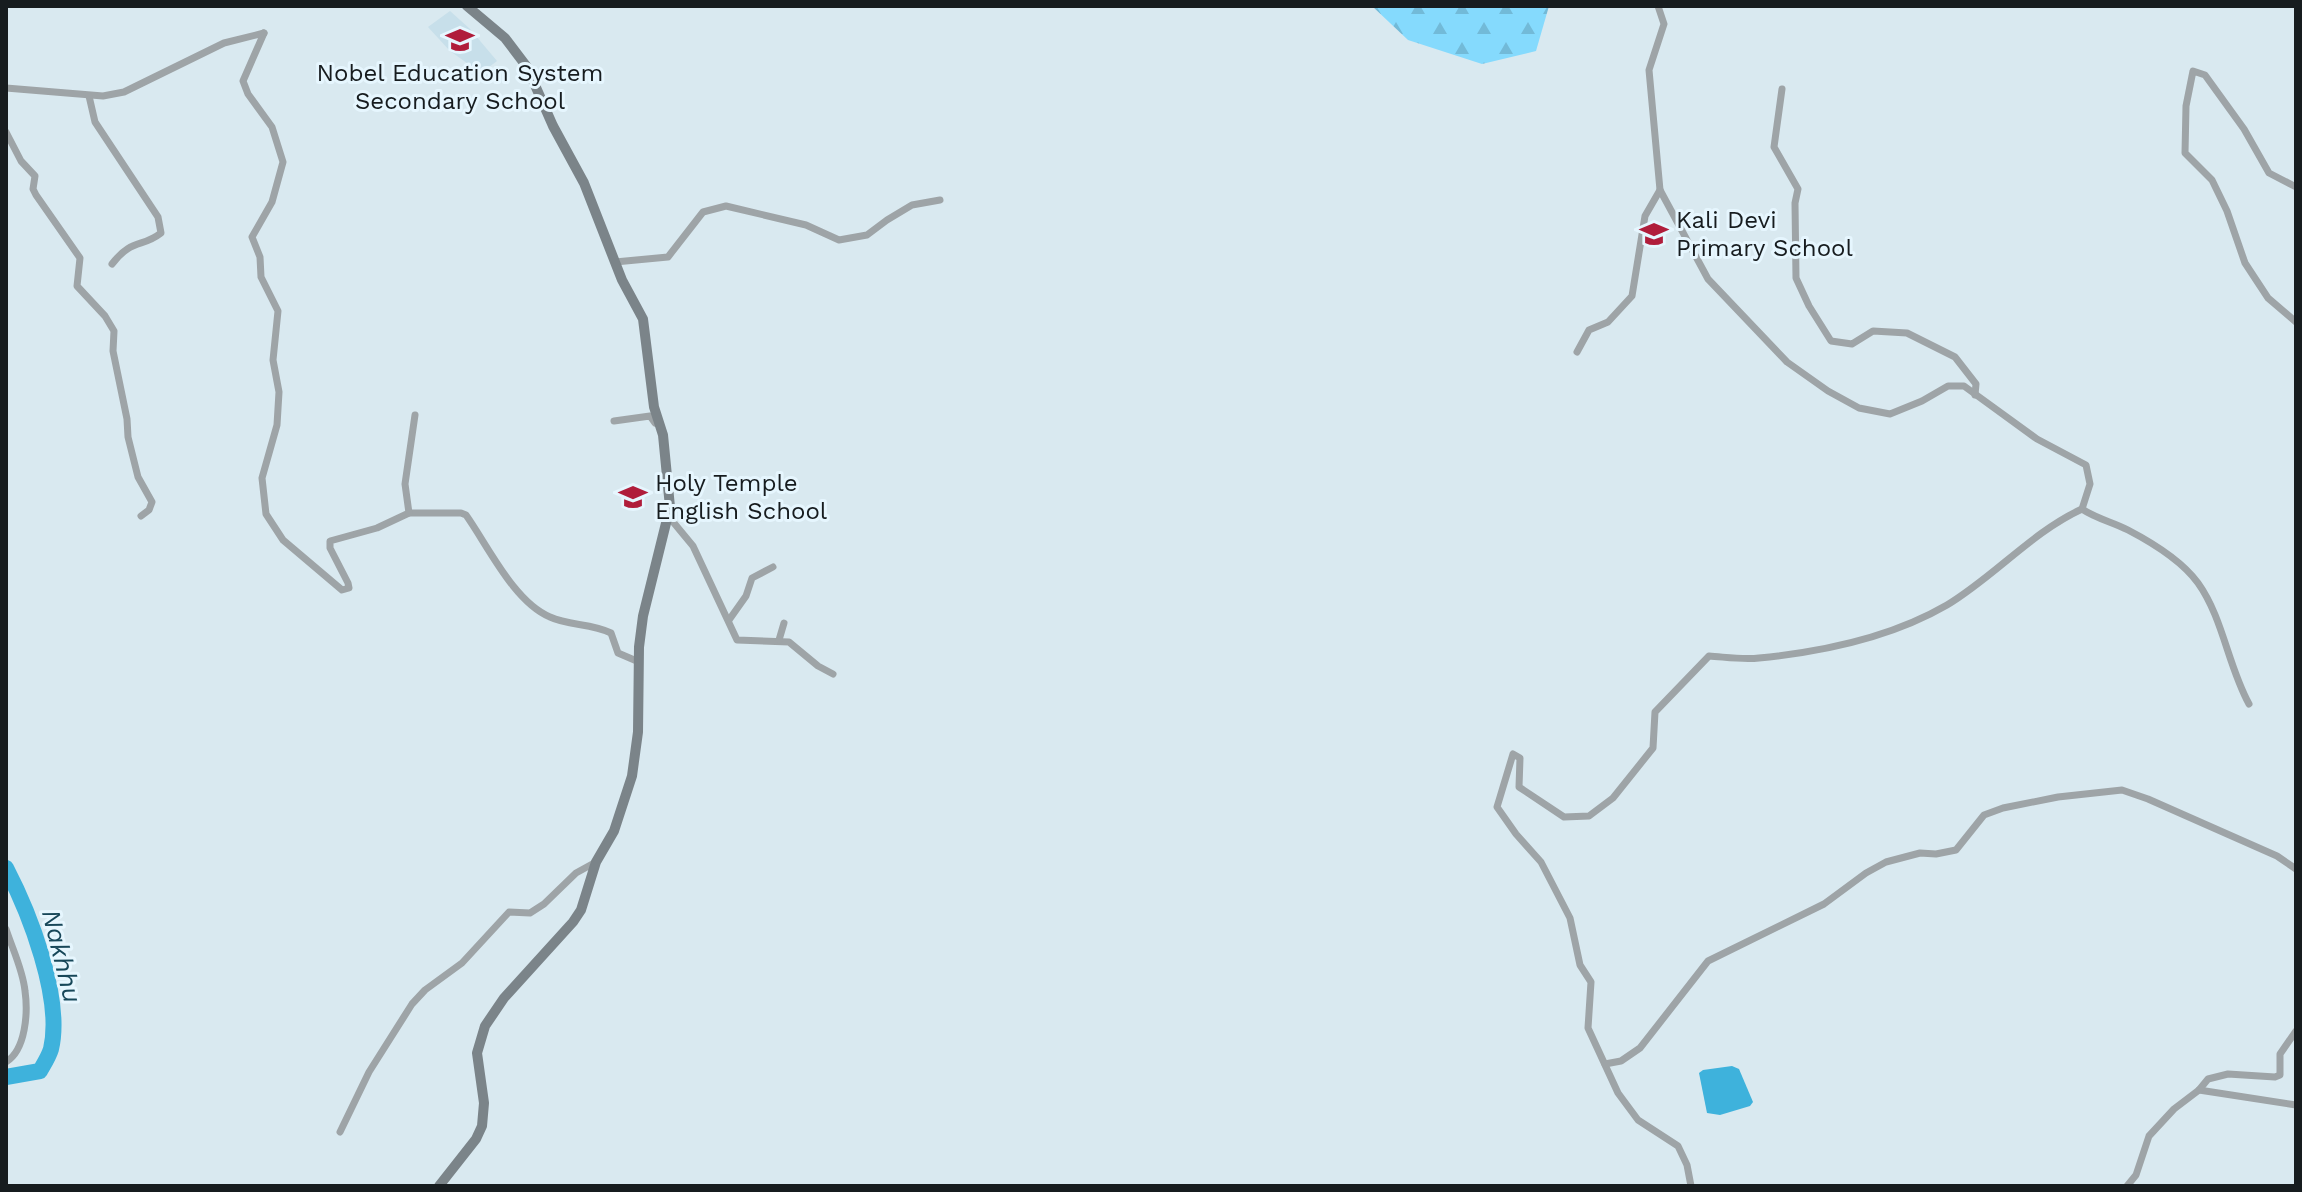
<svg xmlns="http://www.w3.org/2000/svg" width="2302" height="1192" viewBox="0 0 2302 1192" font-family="'Work Sans',sans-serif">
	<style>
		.built { fill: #c7dfea }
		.forest { fill: url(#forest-firs) }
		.water { fill: #3eb2dc }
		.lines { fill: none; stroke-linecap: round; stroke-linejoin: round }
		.river { stroke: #3eb2dc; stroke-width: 16 }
		.minor { stroke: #9ea4a7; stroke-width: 7 }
		.secondary { stroke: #7b8489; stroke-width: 10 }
		.labels { text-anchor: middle; stroke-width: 6; stroke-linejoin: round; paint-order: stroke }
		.poi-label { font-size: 24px; fill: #171c1f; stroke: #e6f6fe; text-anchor: start }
		.water-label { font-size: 26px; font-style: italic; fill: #174759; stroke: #e6f6fe }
	</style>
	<defs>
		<pattern id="forest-firs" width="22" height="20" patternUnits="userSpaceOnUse" patternTransform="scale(2)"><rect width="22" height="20" fill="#85dafd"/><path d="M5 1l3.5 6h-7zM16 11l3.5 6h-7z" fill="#72bad8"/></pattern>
	</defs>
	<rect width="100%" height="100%" fill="#d9e9f0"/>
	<polygon class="built" points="450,11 470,29 497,61 481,73 450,51 428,27"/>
	<polygon class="forest" points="1372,6 1549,6 1536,51 1482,64 1408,40"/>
	<polygon class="water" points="1732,1066 1739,1069 1753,1102 1750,1106 1720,1115 1707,1113 1699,1073 1703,1070"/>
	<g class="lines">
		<path class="river" d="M6 868C29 912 63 998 51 1049 49 1056 44 1064 40 1071L6 1077"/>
		<g class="minor">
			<path d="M1658 6 1664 24 1649 70 1660 190 1708 279 1787 362 1828 391 1859 408 1890 414 1922 401 1948 386H1964L2037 439 2086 465 2090 484 2082 509C2032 532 1995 576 1947 605 1892 637 1821 652 1759 658 1743 660 1725 657 1709 656L1655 712 1653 748 1613 798 1589 816 1564 817 1519 787 1520 758 1513 754 1497 807 1516 834 1541 862 1570 918 1580 965 1591 982 1588 1028 1618 1093 1638 1120 1678 1146 1687 1165 1691 1186"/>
			<path d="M264 33 243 81 248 94 272 127 283 162 272 202 252 237 260 257 261 277 278 311 273 360 279 392 277 425 262 478 266 514 283 540 342 590 349 588 348 583 330 548V541L377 528 409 513H461L466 515C488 546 514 602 550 617 569 626 591 623 611 633L618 653 639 662"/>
			<polyline points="6,88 103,96 124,92 224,43 264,33"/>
			<polyline points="1782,89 1774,147 1798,189 1795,203 1796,278 1809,306 1831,341 1852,344 1873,331 1907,333 1955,357 1976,384 1975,395"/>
			<path d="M89 96 95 122 158 217 161 233C142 248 132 238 112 264"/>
			<polyline points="6,132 21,161 35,176 33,189 36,195 80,258 77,286 105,316 114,331 113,351 127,419 128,437 138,477 152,502 149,510 141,516"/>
			<polyline points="2296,187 2269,173 2244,129 2205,75 2193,71 2186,106 2185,153 2212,180 2227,211 2245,263 2268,298 2296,322"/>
			<polyline points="615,262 668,257 703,212 726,206 806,225 839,240 867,235 887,220 912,205 940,200"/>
			<polyline points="1577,352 1589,330 1608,322 1632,296 1645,216 1660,190"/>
			<polyline points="614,421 650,416 655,423"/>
			<path d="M2082 509C2097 519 2113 522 2128 530 2151 542 2182 561 2198 583 2223 618 2228 666 2249 704"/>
			<polyline points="409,513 405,484 415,415"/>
			<polyline points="669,517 693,546 737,640 789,642 818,666 833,674"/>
			<polyline points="729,620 746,596 752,578 773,567"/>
			<polyline points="779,640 784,623"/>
			<path d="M6 929C12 948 23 970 25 991 28 1012 26 1050 6 1062"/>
			<polyline points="1605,1064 1621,1061 1640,1048 1708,961 1824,904 1866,873 1886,862 1920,853 1936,854 1956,850 1984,815 2003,808 2058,797 2122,790 2148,799 2277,856 2296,869"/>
			<polyline points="2199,1090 2296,1105"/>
			<polyline points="340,1132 369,1072 412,1004 425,990 462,963 509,912 530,913 544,904 576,873 596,862"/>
			<polyline points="2127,1186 2136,1175 2149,1136 2174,1109 2199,1090 2208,1079 2228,1074 2275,1077 2280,1075 2280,1054 2296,1031"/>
		</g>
		<polyline class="secondary" points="439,1186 476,1139 482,1126 484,1103 477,1053 485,1026 504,998 573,922 581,910 596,862 614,831 632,776 638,732 639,647 643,616 670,507 663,435 654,407 643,319 622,280 584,183 553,126 527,67 505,38 467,6"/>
	</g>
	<defs>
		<symbol id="school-bare" viewBox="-9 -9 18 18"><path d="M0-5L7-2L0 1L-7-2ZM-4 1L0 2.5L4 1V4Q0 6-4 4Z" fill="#b01d3b" stroke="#e6f6fe" stroke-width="2.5" paint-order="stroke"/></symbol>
	</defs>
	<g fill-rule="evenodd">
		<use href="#school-bare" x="440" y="20" width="40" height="40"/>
		<use href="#school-bare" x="1634" y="214" width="40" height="40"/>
		<use href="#school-bare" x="613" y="477" width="40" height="40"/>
	</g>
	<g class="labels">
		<g class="poi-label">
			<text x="460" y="81" text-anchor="middle">Nobel Education System<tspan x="460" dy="28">Secondary School</tspan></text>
			<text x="1676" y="228">Kali Devi<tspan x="1676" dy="28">Primary School</tspan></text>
			<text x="655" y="491">Holy Temple<tspan x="655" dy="28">English School</tspan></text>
		</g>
		<g class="water-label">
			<text transform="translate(62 956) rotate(76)" y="9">Nakhhu</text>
		</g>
	</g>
	<rect width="2302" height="1192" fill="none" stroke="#171c1f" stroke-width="16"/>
</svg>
